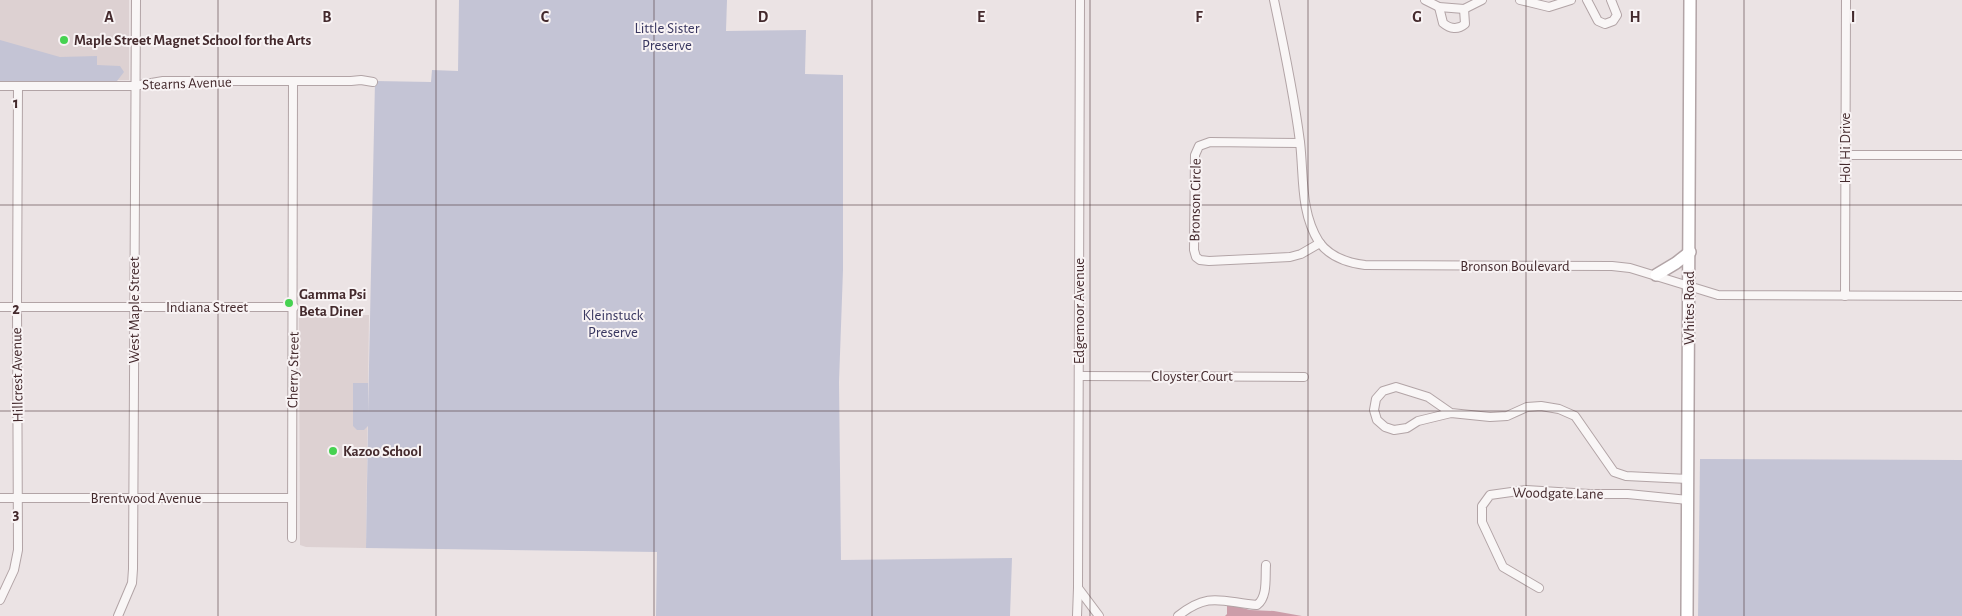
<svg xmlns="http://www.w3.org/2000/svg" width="1962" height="616" viewBox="0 0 1962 616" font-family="'Alegreya Sans',sans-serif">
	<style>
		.built { fill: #ddd1d2 }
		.green { fill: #c4c4d5 }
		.water { fill: #cc9da9 }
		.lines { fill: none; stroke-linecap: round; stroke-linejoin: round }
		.street-casing { stroke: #b2a4a6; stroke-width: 10 }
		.secondary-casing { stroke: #b2a4a6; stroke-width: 14 }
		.street { stroke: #f9f6f6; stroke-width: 8 }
		.secondary { stroke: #fff; stroke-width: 11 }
		.grid { fill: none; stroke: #442a2d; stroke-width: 1; stroke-opacity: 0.55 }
		.poi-dot { fill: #46d251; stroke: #f8f3f4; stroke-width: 2 }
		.labels { text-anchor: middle; stroke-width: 4; stroke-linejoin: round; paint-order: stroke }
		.park-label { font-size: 15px; fill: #393760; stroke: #f8f3f4 }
		.poi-label { font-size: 15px; font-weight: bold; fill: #442a2d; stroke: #f8f3f4; text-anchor: start }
		.street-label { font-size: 15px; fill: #442a2d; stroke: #f8f3f4 }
		.grid-label { font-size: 16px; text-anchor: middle; font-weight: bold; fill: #442a2d; stroke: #f8f3f4; stroke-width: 4; stroke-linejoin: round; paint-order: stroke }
	</style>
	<rect width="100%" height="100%" fill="#ebe3e4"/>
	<g class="built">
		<polygon points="0,0 129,0 129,80 0,81"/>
		<polygon points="369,315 366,548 306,547 300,545 299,316"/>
	</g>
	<g class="green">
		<polygon points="459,0 727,0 726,31 806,30 805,74 843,75 843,270 839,382 841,560 1012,558 1010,616 656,616 657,552 366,548 368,426 364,430 357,430 353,426 353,383 368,383 368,414 375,81 431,82 432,70 458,71"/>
		<polygon points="0,40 60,57 97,56 97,65 120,66 124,72 117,81 107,82 0,81"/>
		<polygon points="1700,459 1962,460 1962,616 1698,616"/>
	</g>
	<polygon class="water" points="1227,604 1250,610 1274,611 1302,616 1225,616 1227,614"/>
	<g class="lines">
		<defs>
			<g id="street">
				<polyline points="1080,0 1078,588 1099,616"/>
				<path d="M1274 0C1284 47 1294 95 1300 142 1304 176 1300 212 1319 242 1330 257 1348 263 1365 265L1612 266 1630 268 1718 295 1962 296"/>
				<polyline points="1425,0 1439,7 1464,9 1482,0"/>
				<polyline points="1520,0 1549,7 1571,0"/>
				<polyline points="1587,0 1598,21 1605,24 1613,21 1617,15 1611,0"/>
				<path d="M1439 7 1443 23C1450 29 1458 30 1465 24L1464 9"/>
				<polyline points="0,86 134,86 163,81 351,81 361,80 373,82"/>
				<polyline points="1300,143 1210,142 1199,146 1195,155 1194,250 1196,257 1200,260 1209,261 1290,257 1301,254 1320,243"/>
				<polyline points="1845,155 1962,155"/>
				<polyline points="1845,296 1846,0"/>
				<polyline points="0,307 294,307"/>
				<polyline points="1079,376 1304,377"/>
				<polyline points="1451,413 1418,421 1407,428 1394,430 1385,427 1377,420 1374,410 1376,399 1383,391 1396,387 1428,397 1451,413 1490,417 1507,416 1527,407 1541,406 1559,409 1575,416 1614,472 1626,476 1688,479"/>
				<polyline points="0,498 291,498"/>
				<polyline points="292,538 293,81"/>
				<polyline points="1539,588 1503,567 1482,522 1482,506 1490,495 1526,490 1590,494 1628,494 1688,500"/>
				<polyline points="0,600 14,570 18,550 17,307 18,86"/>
				<polyline points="118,616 132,583 133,569 136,0"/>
				<polyline points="1077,616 1078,588"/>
				<path d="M1178 616C1209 591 1222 602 1257 605 1268 597 1265 577 1266 565"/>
			</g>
			<g id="secondary">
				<polyline points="1656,275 1676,263 1690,252"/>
				<polyline points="1687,616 1690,0"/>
			</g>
		</defs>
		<use href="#street" class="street-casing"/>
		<use href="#secondary" class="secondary-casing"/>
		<use href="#street" class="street"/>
		<use href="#secondary" class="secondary"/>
	</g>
	<path class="grid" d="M218 0V616M436 0V616M654 0V616M872 0V616M1090 0V616M1308 0V616M1526 0V616M1744 0V616M0 205H1962M0 411H1962"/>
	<g class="poi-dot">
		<circle cx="64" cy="40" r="5"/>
		<circle cx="289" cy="303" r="5"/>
		<circle cx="333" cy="451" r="5"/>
	</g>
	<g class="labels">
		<g class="park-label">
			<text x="667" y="33">Little Sister<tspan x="667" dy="17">Preserve</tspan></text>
			<text x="613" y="320">Kleinstuck<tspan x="613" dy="17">Preserve</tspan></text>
		</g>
		<g class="poi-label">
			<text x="74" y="45">Maple Street Magnet School for the Arts</text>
			<text x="299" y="299">Gamma Psi<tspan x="299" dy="17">Beta Diner</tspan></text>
			<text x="343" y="456">Kazoo School</text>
		</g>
		<g class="street-label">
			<text transform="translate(187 83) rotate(-2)" y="5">Stearns Avenue</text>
			<text transform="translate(1845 148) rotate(-90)" y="5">Hol Hi Drive</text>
			<text transform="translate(1195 200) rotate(-89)" y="5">Bronson Circle</text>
			<text x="1515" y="271">Bronson Boulevard</text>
			<text x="207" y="312">Indiana Street</text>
			<text transform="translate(1689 308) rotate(-90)" y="5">Whites Road</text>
			<text transform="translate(134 310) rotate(-90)" y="5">West Maple Street</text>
			<text transform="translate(1079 311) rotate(-90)" y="5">Edgemoor Avenue</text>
			<text transform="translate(293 370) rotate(-89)" y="5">Cherry Street</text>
			<text transform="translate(17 375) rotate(-91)" y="5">Hillcrest Avenue</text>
			<text x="1192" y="381">Cloyster Court</text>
			<text transform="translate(1558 493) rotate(1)" y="5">Woodgate Lane</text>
			<text x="146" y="503">Brentwood Avenue</text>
		</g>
	</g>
	<g class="grid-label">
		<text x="109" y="22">A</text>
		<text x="327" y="22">B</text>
		<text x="545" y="22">C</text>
		<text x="763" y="22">D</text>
		<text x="981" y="22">E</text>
		<text x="1199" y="22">F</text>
		<text x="1417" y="22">G</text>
		<text x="1635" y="22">H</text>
		<text x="1853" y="22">I</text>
		<text x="16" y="108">1</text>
		<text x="16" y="314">2</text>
		<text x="16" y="519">3</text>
	</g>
</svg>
